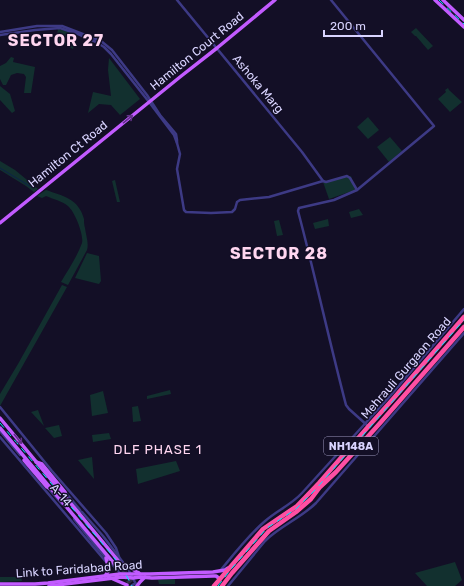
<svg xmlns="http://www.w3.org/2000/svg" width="464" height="586" viewBox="0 0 464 586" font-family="Rubik,sans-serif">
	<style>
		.green { fill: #12302f }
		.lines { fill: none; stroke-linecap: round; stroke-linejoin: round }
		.stream { stroke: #0c2248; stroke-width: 1 }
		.major-tunnel { stroke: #312d47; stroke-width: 3.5; stroke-dasharray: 3.5 2; stroke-linecap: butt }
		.minor { stroke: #3d3a85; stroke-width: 2.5 }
		.major { stroke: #c25bff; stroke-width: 3.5 }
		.highway { stroke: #ff4fa3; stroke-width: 4.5 }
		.rail { stroke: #00e5ff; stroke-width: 1; stroke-dasharray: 6 5; stroke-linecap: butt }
		.oneway { stroke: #623188 }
		.labels { text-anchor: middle; stroke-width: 3; stroke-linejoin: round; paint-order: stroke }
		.shield { fill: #130f26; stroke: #9e99be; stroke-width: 1 }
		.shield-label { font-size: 11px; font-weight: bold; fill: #d9d4ff }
		.street-label { font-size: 12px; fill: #d9d4ff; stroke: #130f26 }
		.neighbourhood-label { font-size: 13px; letter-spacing: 1px; fill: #ffd6f0; stroke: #130f26 }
		.district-label { font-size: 16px; font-weight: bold; letter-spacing: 1px; fill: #ffd6f0; stroke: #130f26 }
	</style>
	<rect width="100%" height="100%" fill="#130f26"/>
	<g class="green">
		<polygon points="416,28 433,46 428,50 416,36 415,36 411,32"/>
		<polygon points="58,29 78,34 73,49 56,40"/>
		<polygon points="11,57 14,58 13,62 35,67 31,93 24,93 26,77 24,74 17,73 11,75 6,85 3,85 0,79 0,66 6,63"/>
		<polygon points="109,58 140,99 120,115 111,105 99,104 88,113 93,92 111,96 108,70"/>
		<polygon points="0,86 10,94 15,111 12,113 0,100"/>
		<polygon points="448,88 449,90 462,102 450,112 438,99 446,92 445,90"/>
		<polygon points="368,117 379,130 368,139 357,127"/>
		<polygon points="390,137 402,151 389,162 377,147"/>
		<polygon points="0,161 15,170 38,189 34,192 26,186 0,170"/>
		<polygon points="351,176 355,190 329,199 323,182"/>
		<polygon points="115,180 120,202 117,202 112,181"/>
		<path d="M46 190C63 196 79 199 84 219 84 222 84 225 85 228 86 236 89 243 87 250L68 285 61 282C68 270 77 257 82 243 84 235 75 212 68 206 62 201 53 199 46 196L42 198 37 196Z"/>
		<polygon points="359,209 363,215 351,218 349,212"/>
		<polygon points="328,219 329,226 315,229 313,223"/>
		<polygon points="279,220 283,235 277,236 274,221"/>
		<polygon points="87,253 99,256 101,281 99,284 75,278"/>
		<polygon points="62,285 67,287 0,406 0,394 18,364"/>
		<polygon points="170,390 171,394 147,399 147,396"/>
		<polygon points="103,391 108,413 92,416 90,395"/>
		<polygon points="138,406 141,421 133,422 132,407"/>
		<polygon points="38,410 44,426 31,412"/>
		<polygon points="59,425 62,436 54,438 45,428"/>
		<polygon points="109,433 111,439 93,442 92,435"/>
		<polygon points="92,457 94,479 78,460"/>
		<polygon points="176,461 180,471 138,484 136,469"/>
		<polygon points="455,562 462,580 455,586 427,586 415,573"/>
		<polygon points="0,577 21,577 22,581 0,582"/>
		<polygon points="175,579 175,584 159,584 158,580"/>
	</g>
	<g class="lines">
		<polyline class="stream" points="0,168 33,188"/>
		<g class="major-tunnel">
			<polyline points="121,565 134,586"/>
			<polyline points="118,567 126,578 131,586"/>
		</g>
		<g class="minor">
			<polyline points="177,0 302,152 323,181"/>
			<path d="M331 0 434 126 357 190 334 200 299 208 298 211C315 275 329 340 346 405L349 409 368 426"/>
			<polyline points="0,32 37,26 62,26 101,41 112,50 147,95 160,115 176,134 177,140 177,143"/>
			<polyline points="0,35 35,30 60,28 78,34 96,42 104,47 111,54 149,102 174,135 177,143 180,154 177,169 184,210 186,212 211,213 232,212 235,209 237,202 240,200 269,197 323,181 326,182 347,176 350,178 357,190"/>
			<polyline points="0,407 52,471 106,533 116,548 119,557"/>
			<polyline points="0,431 20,455"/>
			<polyline points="0,437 107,563"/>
			<polyline points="48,488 62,504"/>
			<polyline points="66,493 80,510"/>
			<polyline points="78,510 82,512 103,536 128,569 137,586"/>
			<polyline points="74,519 98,549 120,573"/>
			<polyline points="115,569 121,569 124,564"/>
			<path d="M220 571C234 554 248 536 264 522 276 511 291 505 302 493L391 395 464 309"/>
			<polyline points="131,586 134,584 137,584"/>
			<path d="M228 586 265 541C280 526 301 518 316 503L464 333"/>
		</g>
		<g class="major">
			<polyline points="435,0 464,27"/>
			<polyline points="443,0 464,20"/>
			<polyline points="0,223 180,77 217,48 275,0"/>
			<polyline points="0,418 121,564"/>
			<polyline points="0,428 117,567"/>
			<polyline points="24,460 47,487 51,489"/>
			<polyline points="36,462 42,464 65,492 66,497"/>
			<polyline points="124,564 139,573"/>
			<polyline points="105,576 109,570 106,558"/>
			<polyline points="113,579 127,585"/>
			<polyline points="0,584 35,584 48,583 120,574 150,574 213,572 225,570 228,568"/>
			<polyline points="49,586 122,577 133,578 140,577 152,578 213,576 216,576 220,579"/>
			<polyline points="137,586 140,582 145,577"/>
		</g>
		<g class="highway">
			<polyline points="214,586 263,529 297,506 319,483 367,428 393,399 464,317"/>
			<polyline points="222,586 232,573 269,531 296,512 311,499 320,487 336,472 381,422 464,327"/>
		</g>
		<g class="rail">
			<polyline points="439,0 464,24"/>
			<polyline points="0,423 112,555 125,573 132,586"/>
			<polyline points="218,586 232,568 267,528 296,509 315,490 464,320"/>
		</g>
	</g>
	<defs><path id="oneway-shaft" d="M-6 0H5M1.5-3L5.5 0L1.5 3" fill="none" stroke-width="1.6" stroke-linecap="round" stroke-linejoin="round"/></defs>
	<g class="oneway">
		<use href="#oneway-shaft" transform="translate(128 119) rotate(-39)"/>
		<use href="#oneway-shaft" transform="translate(18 439) rotate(51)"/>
	</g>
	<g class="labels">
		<rect class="shield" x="324" y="437" width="54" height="18" rx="3"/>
		<g class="shield-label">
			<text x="351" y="450">NH148A</text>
		</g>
		<g class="street-label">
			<text transform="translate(197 51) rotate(-39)" y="4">Hamilton Court Road</text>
			<text transform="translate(258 84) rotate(50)" y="4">Ashoka Marg</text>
			<text transform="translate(68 154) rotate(-39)" y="4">Hamilton Ct Road</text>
			<text transform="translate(406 368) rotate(-49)" y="4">Mehrauli Gurgaon Road</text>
			<text transform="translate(61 495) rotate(49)" y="4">A-14</text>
			<text transform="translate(79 569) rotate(-4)" y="4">Link to Faridabad Road</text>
		</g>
		<g class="neighbourhood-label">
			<text x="158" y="454">DLF PHASE 1</text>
		</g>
		<g class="district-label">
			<text x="56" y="46">SECTOR 27</text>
			<text x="279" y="259">SECTOR 28</text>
		</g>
	</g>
	<path d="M324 30v6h58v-6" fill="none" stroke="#d9d4ff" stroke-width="2"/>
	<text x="330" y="30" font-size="12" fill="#d9d4ff" stroke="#130f26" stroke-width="3" paint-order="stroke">200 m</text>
</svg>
